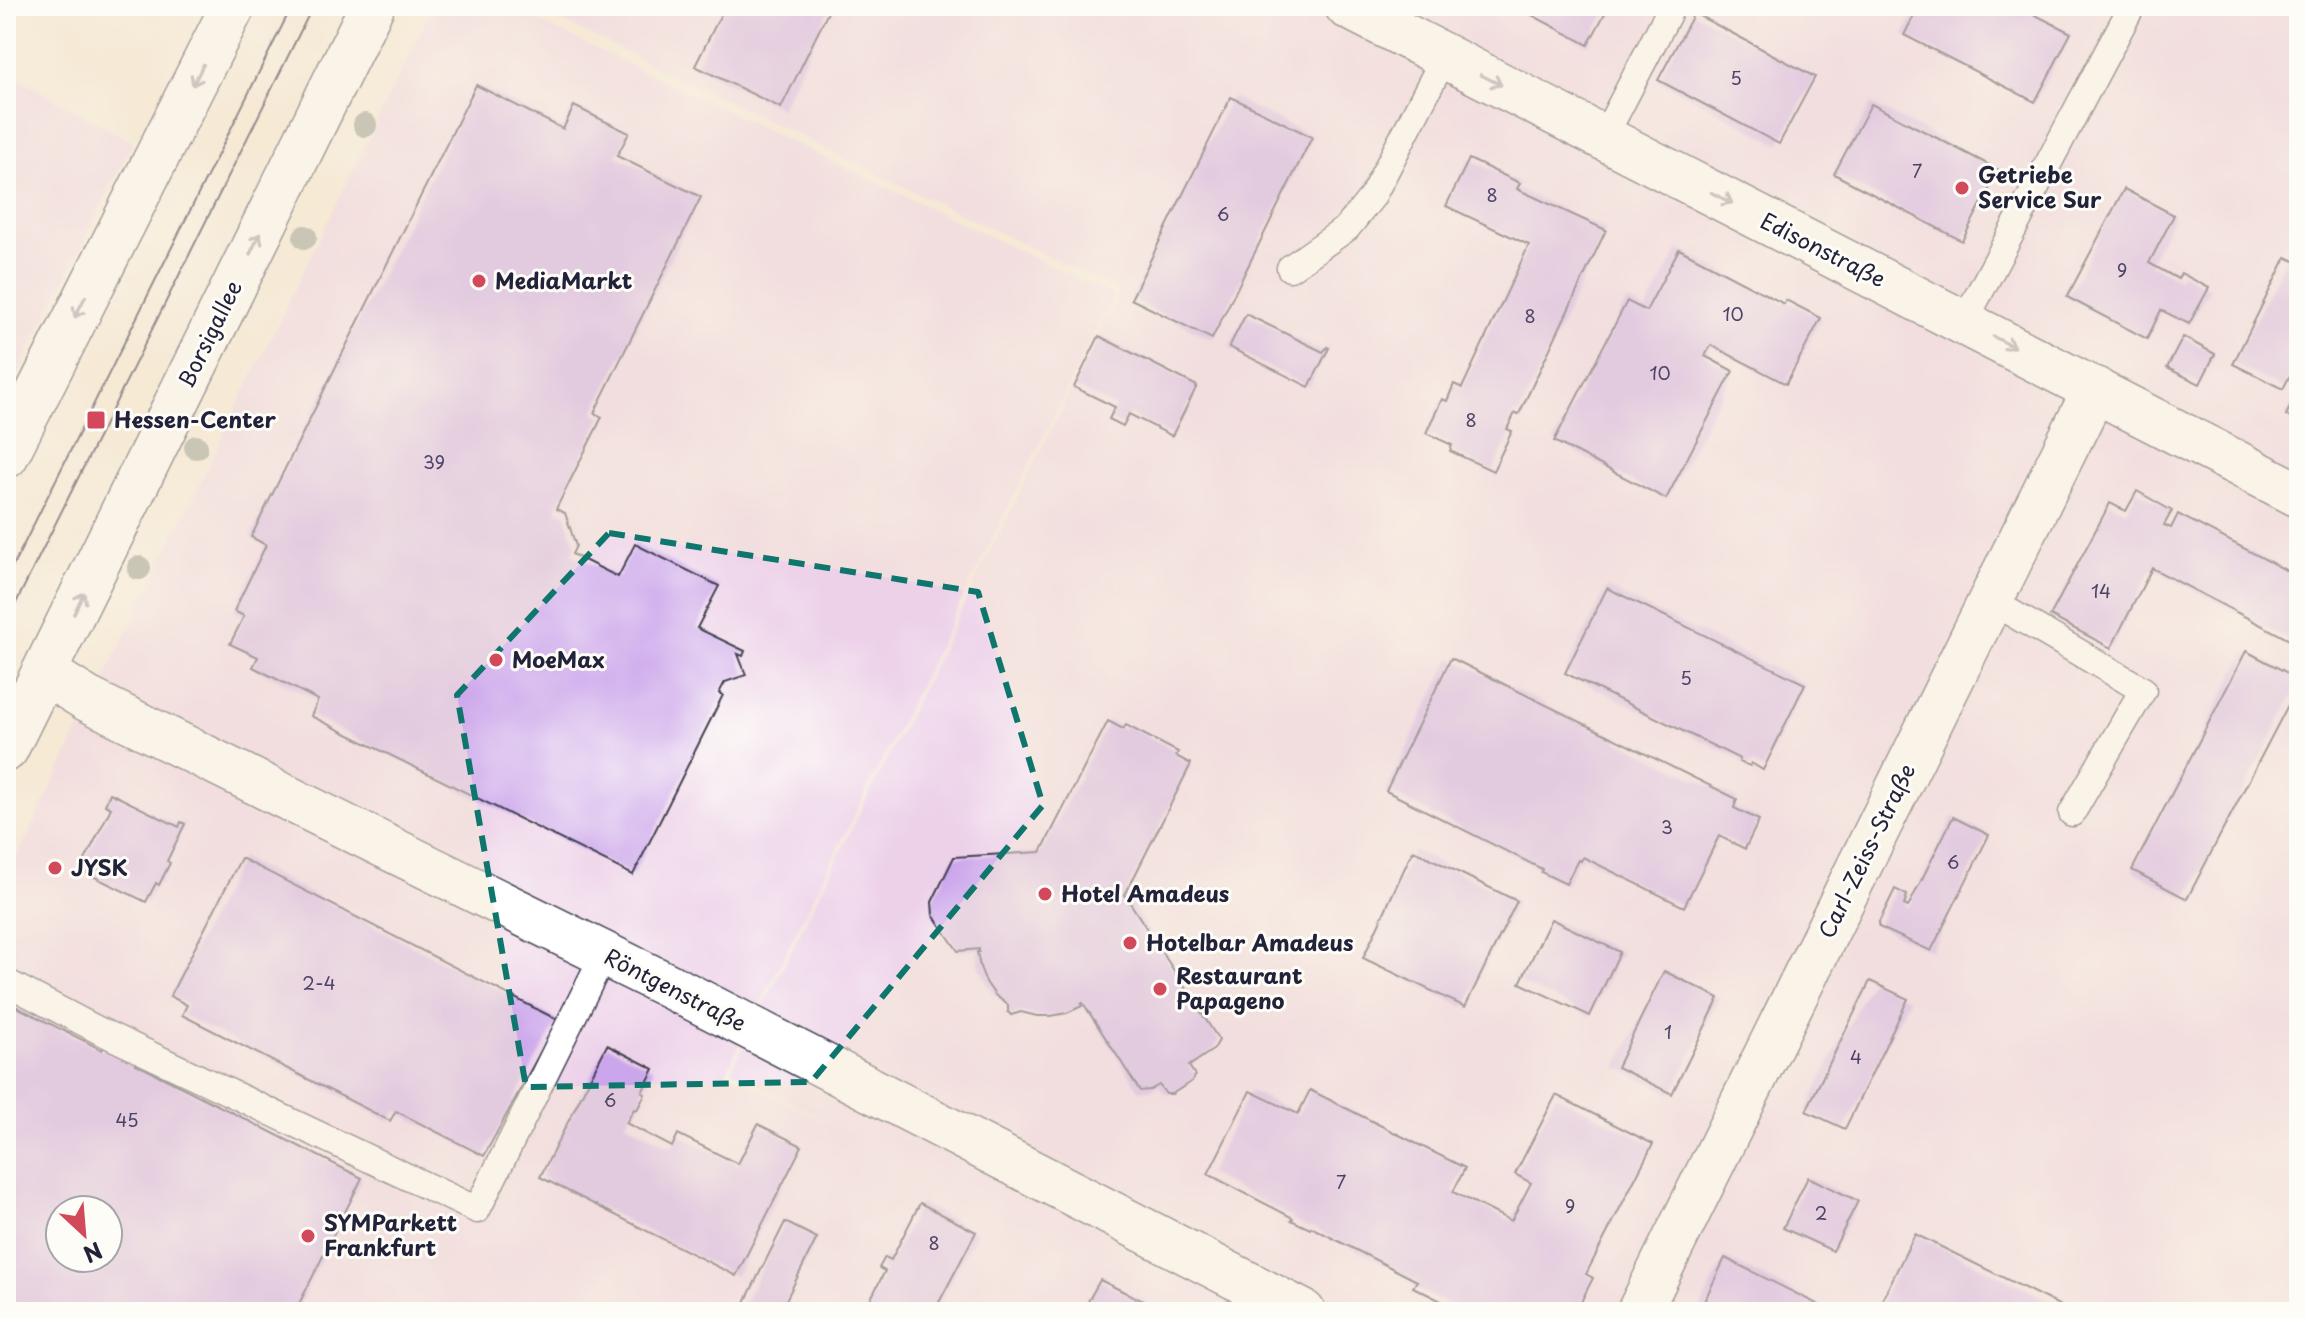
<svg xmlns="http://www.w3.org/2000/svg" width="2305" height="1318" viewBox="0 0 2305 1318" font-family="'Playpen Sans',sans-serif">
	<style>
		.built { fill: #edd1e9; fill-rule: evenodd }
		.building { fill: #cca6ec; fill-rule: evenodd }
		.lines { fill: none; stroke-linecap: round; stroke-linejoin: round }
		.service-casing { stroke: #424052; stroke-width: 29 }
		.minor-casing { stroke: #424052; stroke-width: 47 }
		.secondary-casing { stroke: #424052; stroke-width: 47 }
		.service { stroke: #fff; stroke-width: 26 }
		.minor { stroke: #fff; stroke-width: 44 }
		.secondary { stroke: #fff; stroke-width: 44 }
		.tram { stroke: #22223b; stroke-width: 2 }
		.tree { fill: #969b8e }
		.oneway { stroke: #9c9ca7 }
		.marked { fill: none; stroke: #0f766e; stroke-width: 6; stroke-dasharray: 16 10; stroke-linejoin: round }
		.poi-dot { fill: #d1495b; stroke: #fdfcf7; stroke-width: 3 }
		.labels { text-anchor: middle; stroke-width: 6; stroke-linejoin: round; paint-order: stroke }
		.number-label { font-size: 18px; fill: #4c4367 }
		.poi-label { font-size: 22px; font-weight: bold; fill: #22223b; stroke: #fdfcf7; text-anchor: start }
		.street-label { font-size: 22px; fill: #22223b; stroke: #fdfcf7 }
	</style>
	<rect width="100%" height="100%" fill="#fdfcf7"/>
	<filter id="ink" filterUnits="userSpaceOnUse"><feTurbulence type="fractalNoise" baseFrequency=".0125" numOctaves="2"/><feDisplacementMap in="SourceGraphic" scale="16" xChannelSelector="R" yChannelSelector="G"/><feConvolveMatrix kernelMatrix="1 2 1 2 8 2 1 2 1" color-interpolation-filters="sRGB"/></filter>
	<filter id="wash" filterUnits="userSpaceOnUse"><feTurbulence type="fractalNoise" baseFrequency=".006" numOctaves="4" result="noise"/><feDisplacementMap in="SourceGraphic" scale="32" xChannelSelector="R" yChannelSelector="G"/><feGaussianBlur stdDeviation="1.8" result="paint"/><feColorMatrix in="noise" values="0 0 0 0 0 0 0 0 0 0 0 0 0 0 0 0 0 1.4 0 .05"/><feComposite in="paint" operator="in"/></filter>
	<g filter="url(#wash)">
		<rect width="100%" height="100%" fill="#f6ead6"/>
		<g class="built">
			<path d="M433 6H507L1114 296 726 1073 829 1123 731 1070 1120 291 530 6H2299V1312H6V880ZM60 1210H108V1258H60Z"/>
			<polygon points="6,72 133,142 6,398"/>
		</g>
		<g id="blocks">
			<g class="building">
				<polygon points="575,6 604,6 598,18"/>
				<polygon points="725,6 831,6 781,108 695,66"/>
				<polygon points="1515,6 1609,6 1588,45"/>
				<polygon points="1919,6 2018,6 2071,33 2035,102 1904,35"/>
				<polygon points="1694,13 1815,77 1779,144 1658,80"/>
				<polygon points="476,85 563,129 574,106 629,133 617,156 701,197 594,413 602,417 556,509 565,513 576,546 572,554 618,577 635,544 719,586 697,628 745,651 743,656 738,654 746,675 725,682 719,693 723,695 633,875 311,716 318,700 253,667 258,657 230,644 244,616 234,611 266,545 251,537"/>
				<polygon points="1231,97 1312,137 1212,339 1131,299"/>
				<polygon points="1871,104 1999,170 1962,241 1834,174"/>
				<polygon points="1469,159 1520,183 1517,189 1606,230 1519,414 1515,413 1507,429 1512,431 1493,471 1450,451 1452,445 1426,433 1442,399 1447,401 1454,384 1462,388 1529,245 1446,206"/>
				<polygon points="2124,189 2174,215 2149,263 2178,279 2181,273 2209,288 2189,324 2161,310 2147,339 2067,297"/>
				<polygon points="1679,249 1784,304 1786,300 1821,318 1786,384 1711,345 1705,356 1733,371 1666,499 1554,441 1627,301 1646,311"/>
				<polygon points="2286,257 2299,263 2299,358 2283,389 2233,364"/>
				<polygon points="1246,314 1323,352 1327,347 1329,348 1309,387 1229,347"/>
				<polygon points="1099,336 1197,386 1172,436 1129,414 1123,426 1109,419 1115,407 1074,387"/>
				<polygon points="2183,337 2215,354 2200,384 2167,368"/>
				<polygon points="2299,390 2299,422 2286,415"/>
				<polygon points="2137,491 2172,511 2164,525 2171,528 2178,514 2299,577 2299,645 2152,568 2111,648 2050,616 2110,503 2126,511"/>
				<polygon points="1607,588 1805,684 1763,770 1751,763 1750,766 1739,762 1740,759 1565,673"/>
				<polygon points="2246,651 2299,679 2299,684 2187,899 2132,870"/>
				<polygon points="1451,658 1737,799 1734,808 1759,820 1745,849 1719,836 1684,907 1583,857 1581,861 1578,860 1566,884 1541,872 1542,869 1386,791"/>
				<polygon points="1108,721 1123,729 1126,725 1178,752 1176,756 1191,764 1125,895 1219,1040 1214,1049 1189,1066 1195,1075 1192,1081 1172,1094 1166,1094 1159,1085 1150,1090 1140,1091 1083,1003 1081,1004 1082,1006 1067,1013 1051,1016 1037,1016 1021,1012 1011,1015 1008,1012 1008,1005 995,995 986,982 980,967 977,952 979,952 979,949 958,951 933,915 932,902 954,857 1041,852"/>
				<polygon points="110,793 179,827 181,822 185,824 167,861 170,863 159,885 156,883 146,902 80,870 111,808 105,805"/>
				<polygon points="1953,817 1989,835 1931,951 1879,927 1878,924 1895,889 1907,895 1904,905 1908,907"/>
				<polygon points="1413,850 1517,901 1465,1007 1363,958"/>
				<polygon points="241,858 558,1020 484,1156 396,1111 390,1121 182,1015 187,1005 170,996"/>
				<polygon points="1551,919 1620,952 1590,1016 1520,983"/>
				<polygon points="1664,971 1719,998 1672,1094 1617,1067"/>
				<polygon points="1870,981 1908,999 1845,1129 1806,1111"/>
				<path d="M15 1006 102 1050 105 1044 138 1060 136 1064 362 1178 295 1312H6V1025ZM60 1210H108V1258H60Z"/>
				<polygon points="607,1045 654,1069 642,1092 645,1094 637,1110 634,1109 626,1123 672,1147 678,1134 738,1164 758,1124 802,1146 736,1276 540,1177"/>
				<polygon points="1310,1090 1465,1168 1453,1192 1511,1221 1531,1183 1515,1174 1556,1095 1653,1144 1586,1274 1593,1278 1576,1312 1463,1312 1413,1287 1417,1281 1311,1227 1310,1229 1291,1220 1293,1218 1208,1174 1250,1091 1298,1114"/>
				<polygon points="1808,1177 1858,1201 1833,1251 1783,1228"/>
				<polygon points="920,1203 976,1232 934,1312 864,1312 885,1271 879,1268 885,1257 891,1260"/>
				<polygon points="785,1222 817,1238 780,1312 740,1312"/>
				<polygon points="1915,1234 2073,1312 1881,1312 1877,1310"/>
				<polygon points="1725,1258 1827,1309 1826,1312 1699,1312"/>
				<polygon points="1100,1280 1165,1312 1082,1312"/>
			</g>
		</g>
	</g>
	<g filter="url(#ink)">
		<use href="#blocks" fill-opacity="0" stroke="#424052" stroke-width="2"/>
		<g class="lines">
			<defs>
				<g id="service">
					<polyline points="1604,137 1672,6"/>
					<polyline points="1290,268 1347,228 1372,197 1445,56"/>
					<polyline points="1964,322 2132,6"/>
					<polyline points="1991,601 2143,690 2072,813"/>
					<polyline points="6,982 98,1030 477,1210 604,954"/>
				</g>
				<g id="minor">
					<polyline points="1347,6 2299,495"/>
					<polyline points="45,673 87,699 679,991 1303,1312"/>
					<polyline points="1639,1312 2095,389"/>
				</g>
				<g id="secondary">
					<polyline points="6,456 233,6"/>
					<polyline points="6,749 372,6"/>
				</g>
			</defs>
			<use href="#service" class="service-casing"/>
			<use href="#minor" class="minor-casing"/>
			<use href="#secondary" class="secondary-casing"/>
			<use href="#service" class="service"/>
			<use href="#minor" class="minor"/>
			<use href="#secondary" class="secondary"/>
			<g class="tram">
				<polyline points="6,580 292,6"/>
				<polyline points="6,623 313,6"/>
			</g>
		</g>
		<g class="tree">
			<circle cx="365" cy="125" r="12"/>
			<circle cx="305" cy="237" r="12"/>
			<circle cx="196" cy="447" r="12"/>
			<circle cx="139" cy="568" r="12"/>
		</g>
		<defs><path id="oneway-shaft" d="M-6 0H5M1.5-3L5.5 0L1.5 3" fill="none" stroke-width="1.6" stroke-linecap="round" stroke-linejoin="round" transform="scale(2)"/></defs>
		<g class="oneway">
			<use href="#oneway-shaft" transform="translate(198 75) rotate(117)"/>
			<use href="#oneway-shaft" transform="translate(1491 80) rotate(27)"/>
			<use href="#oneway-shaft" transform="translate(1722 198) rotate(27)"/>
			<use href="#oneway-shaft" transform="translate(255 244) rotate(-64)"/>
			<use href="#oneway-shaft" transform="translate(80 307) rotate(117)"/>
			<use href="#oneway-shaft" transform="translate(2004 342) rotate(27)"/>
			<use href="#oneway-shaft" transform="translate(79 603) rotate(-64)"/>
		</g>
	</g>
	<path d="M0 0H2305V1318H0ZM609 533 978 592 1043 805 811 1082 526 1087 457 695Z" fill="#f6ead6" fill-opacity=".55" fill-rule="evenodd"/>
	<path class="marked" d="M609 533 978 592 1043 805 811 1082 526 1087 457 695Z"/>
	<g class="poi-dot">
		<circle cx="1962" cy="188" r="8"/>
		<circle cx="479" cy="281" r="8"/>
		<rect x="86" y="410" width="20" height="20" rx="4"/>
		<circle cx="496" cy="660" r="8"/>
		<circle cx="55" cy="868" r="8"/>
		<circle cx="1045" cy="894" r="8"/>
		<circle cx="1130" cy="943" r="8"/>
		<circle cx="1160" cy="989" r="8"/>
		<circle cx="308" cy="1236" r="8"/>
	</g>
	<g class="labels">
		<g class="number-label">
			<text x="1736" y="85">5</text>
			<text x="1917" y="178">7</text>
			<text x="1492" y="202">8</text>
			<text x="1223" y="221">6</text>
			<text x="2122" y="277">9</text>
			<text x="1733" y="321">10</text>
			<text x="1530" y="323">8</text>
			<text x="1660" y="380">10</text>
			<text x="1471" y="427">8</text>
			<text x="434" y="469">39</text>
			<text x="2101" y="598">14</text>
			<text x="1686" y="685">5</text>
			<text x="1667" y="834">3</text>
			<text x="1953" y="869">6</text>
			<text x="319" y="990">2-4</text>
			<text x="1668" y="1039">1</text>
			<text x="1856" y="1064">4</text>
			<text x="610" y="1107">6</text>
			<text x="127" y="1127">45</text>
			<text x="1341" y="1189">7</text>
			<text x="1570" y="1213">9</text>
			<text x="1821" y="1220">2</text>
			<text x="934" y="1250">8</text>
		</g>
		<g class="poi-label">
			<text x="1978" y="183">Getriebe<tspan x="1978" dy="25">Service Sur</tspan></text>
			<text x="495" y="289">MediaMarkt</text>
			<text x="114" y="428">Hessen-Center</text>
			<text x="512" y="668">MoeMax</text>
			<text x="71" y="876">JYSK</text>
			<text x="1061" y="902">Hotel Amadeus</text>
			<text x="1146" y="951">Hotelbar Amadeus</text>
			<text x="1176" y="984">Restaurant<tspan x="1176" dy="25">Papageno</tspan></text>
			<text x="324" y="1231">SYMParkett<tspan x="324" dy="25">Frankfurt</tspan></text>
		</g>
		<g class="street-label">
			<text transform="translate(1823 250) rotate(27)" y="8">Edisonstraße</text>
			<text transform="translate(210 334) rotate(-64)" y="8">Borsigallee</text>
			<text transform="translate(1867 851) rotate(-64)" y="8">Carl-Zeiss-Straße</text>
			<text transform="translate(675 990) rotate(27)" y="8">Röntgenstraße</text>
		</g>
	</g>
	<rect width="2305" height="1318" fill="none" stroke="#fdfcf7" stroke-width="32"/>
	<g transform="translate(84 1234) rotate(154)"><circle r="38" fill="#fdfcf7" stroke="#a5a5ac" stroke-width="2"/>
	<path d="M0-6L14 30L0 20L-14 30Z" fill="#d1495b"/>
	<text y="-12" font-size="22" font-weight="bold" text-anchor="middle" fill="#22223b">N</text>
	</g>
</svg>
